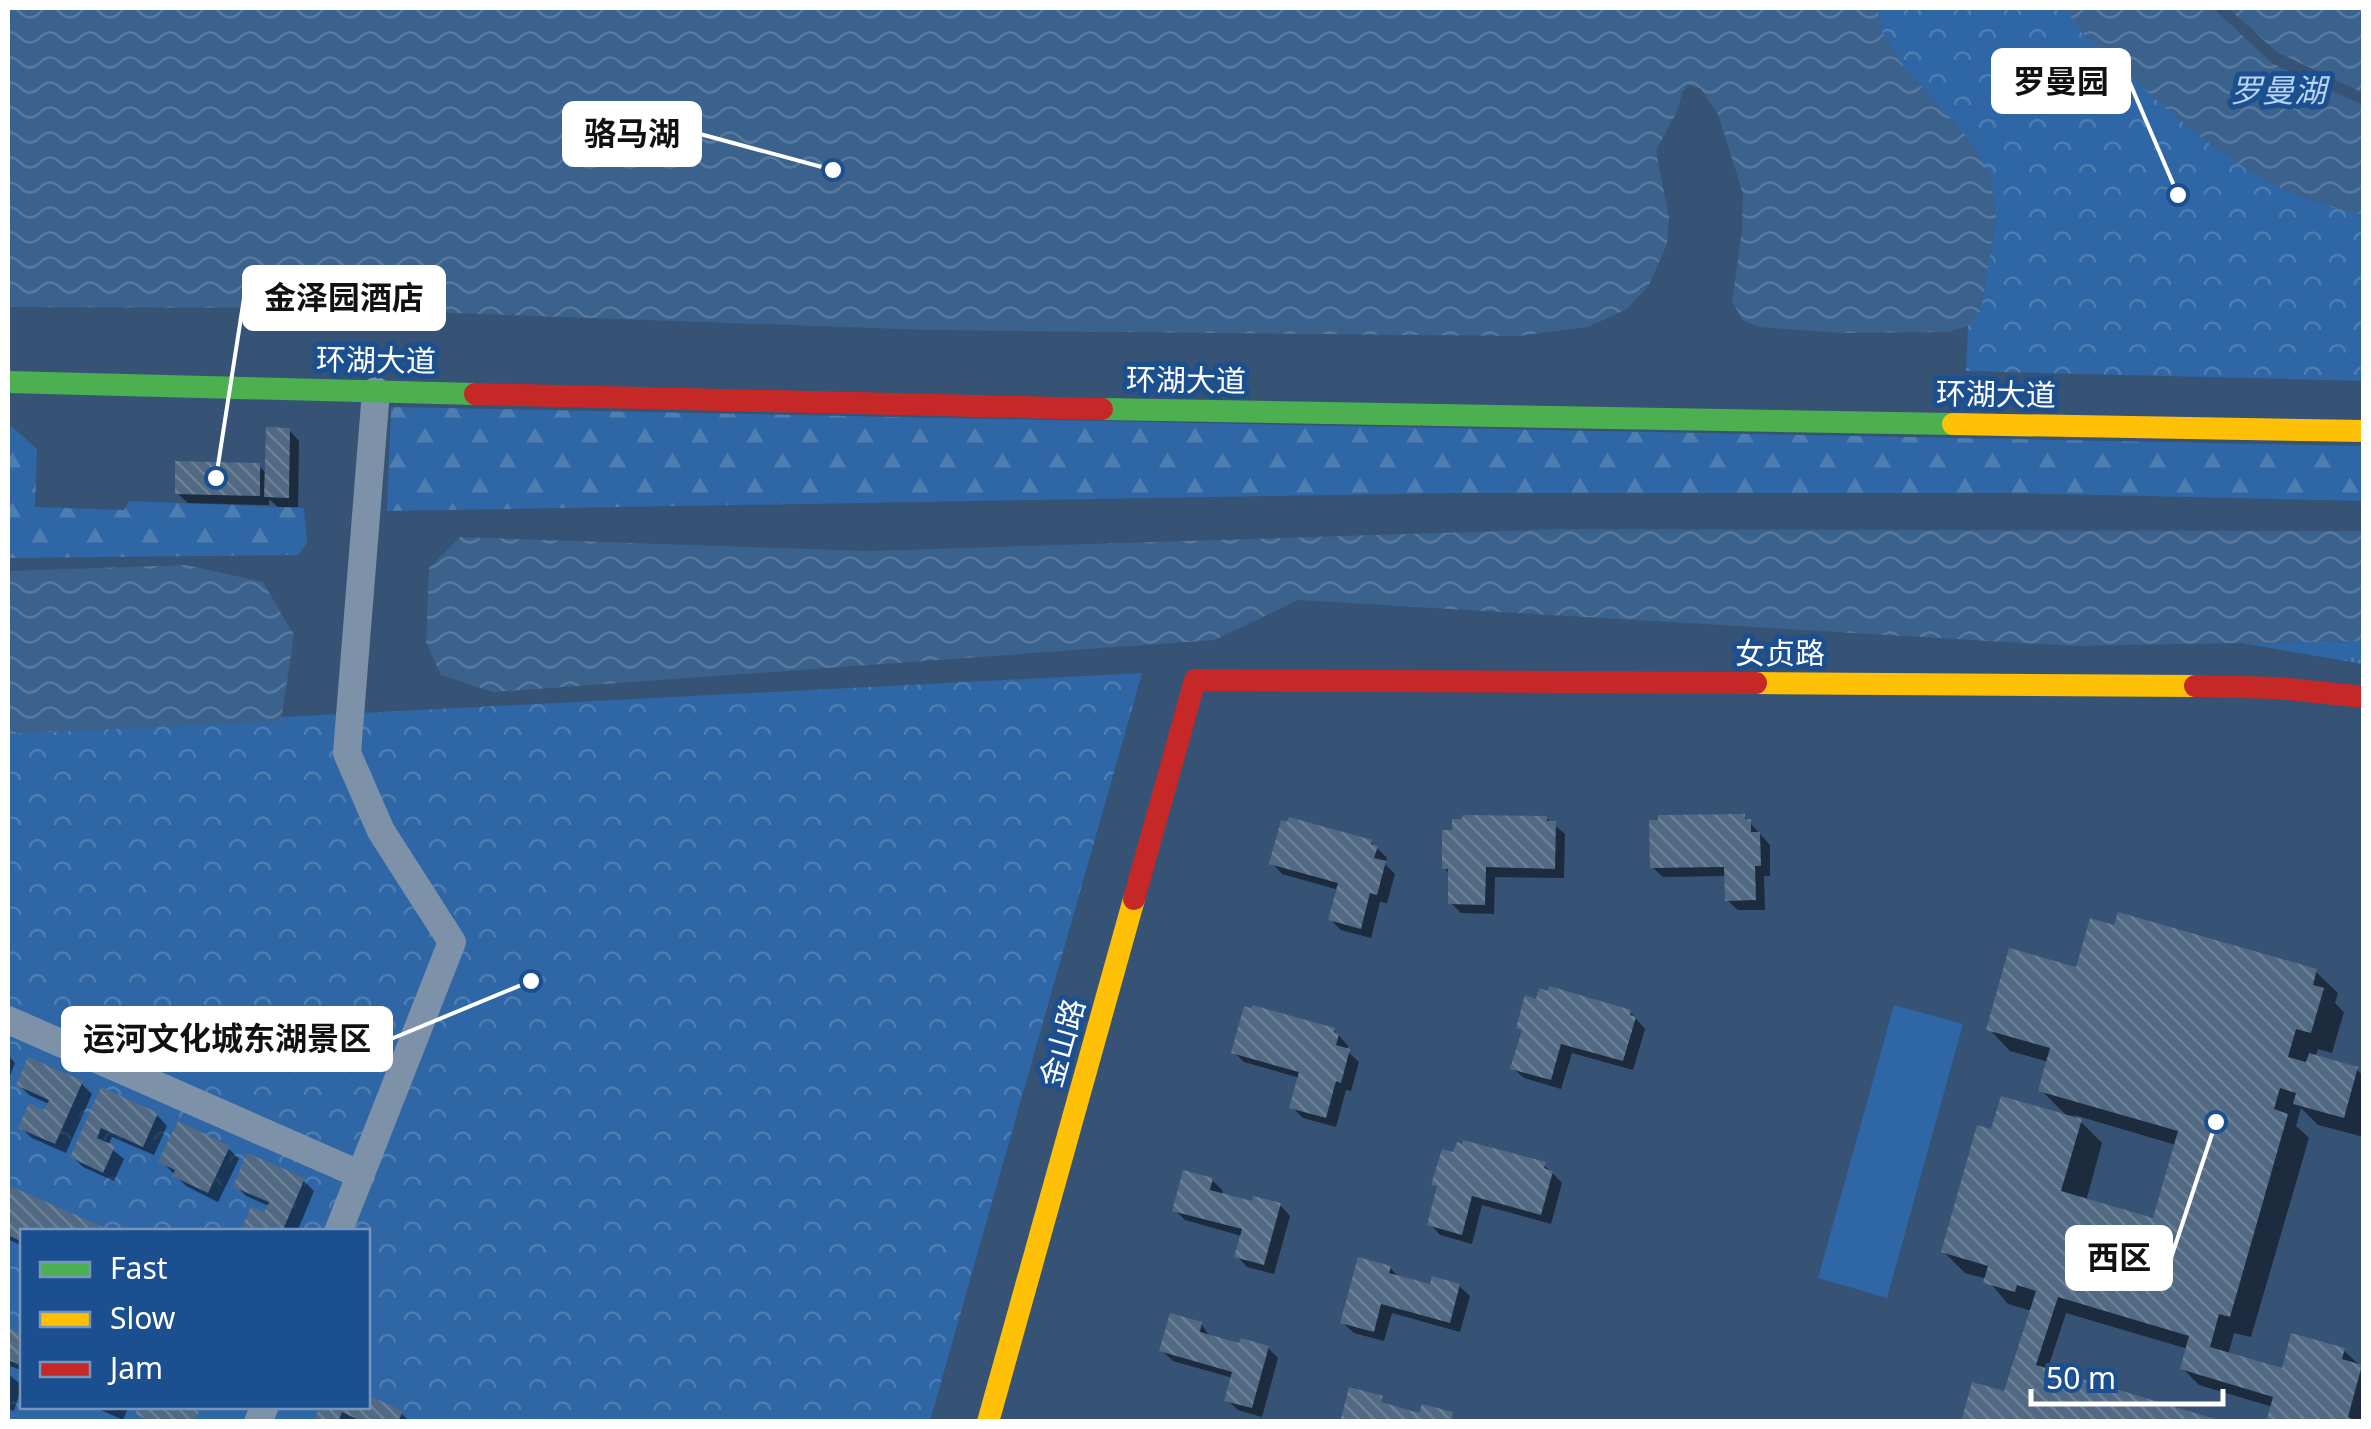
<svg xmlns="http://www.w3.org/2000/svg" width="2371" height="1429" viewBox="0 0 2371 1429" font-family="'Noto Sans','Noto Sans SC',sans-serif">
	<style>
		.grass { fill: url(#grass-tufts) }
		.forest { fill: url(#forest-firs) }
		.park { fill: url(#park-crowns); fill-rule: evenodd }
		.pitch { fill: #2f66a5 }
		.water { fill: url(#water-waves) }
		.pier { fill: #365274 }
		.shadow { fill: #0007; fill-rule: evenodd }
		.building { fill: url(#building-back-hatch) }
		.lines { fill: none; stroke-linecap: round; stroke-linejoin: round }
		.street { stroke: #7d92a8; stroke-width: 28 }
		.fast { stroke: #4caf50; stroke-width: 22 }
		.slow { stroke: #ffc107; stroke-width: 22 }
		.jam { stroke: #c62828; stroke-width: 22 }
		.labels { text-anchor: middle; stroke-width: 10; stroke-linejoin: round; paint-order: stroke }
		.street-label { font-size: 30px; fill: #fff; stroke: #1b4f8f }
		.water-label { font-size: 32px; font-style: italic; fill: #b5d3f5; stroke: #1b4f8f }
		.leader { fill: none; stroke: #fff; stroke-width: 4 }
		.callout-dot { fill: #fff; stroke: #1b4f8f; stroke-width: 4 }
		.callout { fill: #fff; stroke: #fff; stroke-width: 4 }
		.callout-label { font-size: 32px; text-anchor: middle; font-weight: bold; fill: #111 }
	</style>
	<defs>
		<pattern id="grass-tufts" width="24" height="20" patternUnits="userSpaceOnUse" patternTransform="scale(2.5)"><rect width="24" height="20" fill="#2f66a5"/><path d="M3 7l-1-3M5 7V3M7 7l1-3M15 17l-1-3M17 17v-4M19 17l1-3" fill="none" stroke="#4e7db2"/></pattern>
		<pattern id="forest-firs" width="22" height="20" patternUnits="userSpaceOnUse" patternTransform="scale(2.5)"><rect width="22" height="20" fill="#2f66a5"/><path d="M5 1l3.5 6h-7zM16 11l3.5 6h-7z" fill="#4e7db2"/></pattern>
		<pattern id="park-crowns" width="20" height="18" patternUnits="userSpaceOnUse" patternTransform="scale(2.5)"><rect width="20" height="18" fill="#2f66a5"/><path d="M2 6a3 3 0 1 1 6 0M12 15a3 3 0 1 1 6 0" fill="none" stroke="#4e7db2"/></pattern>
		<pattern id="water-waves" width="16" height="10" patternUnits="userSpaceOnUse" patternTransform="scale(2.5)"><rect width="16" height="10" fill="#3b618d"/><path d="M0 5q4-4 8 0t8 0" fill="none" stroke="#58799e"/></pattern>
		<pattern id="building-back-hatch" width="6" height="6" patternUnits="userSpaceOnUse" patternTransform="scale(2.5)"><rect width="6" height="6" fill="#526984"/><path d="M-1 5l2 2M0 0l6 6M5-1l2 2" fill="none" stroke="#6c8096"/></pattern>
	</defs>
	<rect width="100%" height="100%" fill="#365274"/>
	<polygon class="grass" points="2363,641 2363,664 2241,643"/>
	<g class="forest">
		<polygon points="391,407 2364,446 2363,501 2008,493 1451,493 387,511"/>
		<polygon points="8,423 37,449 35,507 124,510 129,501 304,508 307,543 298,555 8,558"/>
	</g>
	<g class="park">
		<polygon points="1877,8 2363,8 2363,381 1966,371 1968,326 1981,309 1996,216 1934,102 1904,67 1883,33"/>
		<path d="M1142 673 930 1421 8 1422V731ZM22 1232H368V1406H22Z"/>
	</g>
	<polygon class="pitch" points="1894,1005 1963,1024 1887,1298 1818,1278"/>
	<g class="water">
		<polygon points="8,8 1877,8 1883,33 1904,67 1969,139 1990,174 1996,216 1993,235 1981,310 1968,326 1948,332 1841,333 1758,327 1743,320 1732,302 1742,231 1743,194 1718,114 1701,89 1689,85 1682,92 1679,107 1656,151 1669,217 1667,244 1649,285 1627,309 1588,327 1519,336 927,330 313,308 8,307"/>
		<path d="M2065 8H2363V214C2247 197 2165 105 2080 31Z"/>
		<polygon points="1566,529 2363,531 2363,641 2073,646 1298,600 1215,640 493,692 441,675 426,642 429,568 460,537 868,551"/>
		<polygon points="186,565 263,582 294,635 281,721 8,734 8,571"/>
	</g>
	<polygon class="pier" points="2213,8 2228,8 2277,52 2363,93 2363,105 2272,63"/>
	<g class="shadow">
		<polygon points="289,430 299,441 298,507 278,507 269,499 269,505 188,503 177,493 259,466 267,474"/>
		<polygon points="1744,816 1770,845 1770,876 1764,876 1765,910 1738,910 1727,900 1727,876 1663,877 1652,867"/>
		<polygon points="1546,818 1565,834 1564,878 1495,877 1494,914 1461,913 1451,903 1451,875 1444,868 1455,833 1465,822"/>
		<polygon points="1371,842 1387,858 1385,864 1395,874 1387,903 1380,902 1371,938 1341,930 1331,920 1339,890 1282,874 1272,863"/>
		<path d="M2077 970 2316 972 2338 993 2335 1003 2344 1012 2332 1053 2318 1049 2315 1058 2357 1070 2364 1076V1137L2318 1125 2301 1108 2296 1126 2309 1138 2251 1337 2234 1333 2228 1355 2283 1371 2344 1351 2364 1369V1422H2269L2273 1407 2199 1385 2182 1368 2188 1349 2066 1313 2047 1371 1964 1422 2006 1394 2032 1311 2008 1304 1987 1279 1965 1273 1943 1251 1993 1132 2069 1118 2041 1090 2049 1062 2010 1051 1989 1029ZM2074 1115 2176 1145 2154 1221 2086 1201 2102 1143Z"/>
		<polygon points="1538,1002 1630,1012 1645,1029 1633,1070 1572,1053 1561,1089 1524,1078 1513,1068 1524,1032 1519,1027"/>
		<polygon points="1334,1030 1348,1046 1347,1051 1359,1062 1351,1091 1346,1090 1336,1127 1303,1118 1292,1107 1300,1078 1244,1062 1234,1052"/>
		<polygon points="8,1055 15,1063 8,1081"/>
		<polygon points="81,1083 92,1094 66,1153 32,1138 21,1128 45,1113 49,1104 29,1095 19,1085"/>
		<polygon points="103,1091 157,1115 167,1126 154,1155 112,1137 108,1146 124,1159 114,1181 83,1167 73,1157"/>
		<polygon points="228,1148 239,1159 218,1202 186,1186 161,1161"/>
		<polygon points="1544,1165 1562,1183 1551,1224 1482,1205 1472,1244 1440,1235 1430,1224 1439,1189 1434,1184"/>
		<polygon points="303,1180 314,1191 297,1232 251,1232 245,1226 266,1215 269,1206 246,1196 236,1186"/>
		<polygon points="1212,1180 1223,1191 1221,1195 1253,1204 1280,1205 1290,1216 1274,1274 1247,1267 1237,1256 1242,1236 1185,1220 1175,1210"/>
		<polygon points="8,1188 108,1232 22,1232 22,1246 8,1239"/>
		<polygon points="1390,1268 1400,1278 1432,1287 1459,1286 1470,1296 1460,1332 1392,1313 1384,1341 1354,1333 1343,1323"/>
		<polygon points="1201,1324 1211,1338 1241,1346 1268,1348 1278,1358 1262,1417 1238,1410 1227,1400 1233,1378 1173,1361 1162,1351"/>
		<polygon points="8,1330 22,1337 22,1371 11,1366 8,1372"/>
		<polygon points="8,1374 22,1385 14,1411 8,1409"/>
		<polygon points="368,1398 401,1413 410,1422 316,1422 322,1406 368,1406"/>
		<polygon points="92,1406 129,1406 123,1420"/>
	</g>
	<g class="building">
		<polygon points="266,427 290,428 289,498 264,497"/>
		<polygon points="175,461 260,463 260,496 175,494"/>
		<polygon points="1745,814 1745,819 1751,819 1751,832 1760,832 1761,866 1755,866 1756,900 1725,901 1724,867 1650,868 1649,820 1658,820 1658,815"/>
		<polygon points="1463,815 1547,816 1547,821 1556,821 1555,869 1486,867 1485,905 1448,904 1448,869 1442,869 1442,830 1452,830 1452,819 1462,819"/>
		<polygon points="1289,817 1372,840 1371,844 1378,846 1374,858 1386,861 1377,895 1370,893 1361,929 1328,920 1338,883 1269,864 1281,820 1287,822"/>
		<polygon points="2118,912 2317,969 2313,985 2324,988 2311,1033 2296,1029 2288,1057 2306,1062 2309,1053 2358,1067 2344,1118 2293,1104 2296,1093 2280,1088 2274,1109 2288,1114 2230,1317 2219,1314 2210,1347 2282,1368 2291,1333 2345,1348 2342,1359 2362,1365 2348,1417 2358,1422 2266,1422 2273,1397 2180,1369 2189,1336 2058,1297 2036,1365 2225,1422 1961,1422 1972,1382 2004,1391 2036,1291 2017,1285 2015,1292 1983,1283 1988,1266 1941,1252 1977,1125 1991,1129 2001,1096 2082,1119 2061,1191 2153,1218 2178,1131 2038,1091 2050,1048 1986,1030 2009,948 2076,967 2090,918 2114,925"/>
		<polygon points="1549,986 1631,1010 1630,1015 1636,1017 1623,1061 1561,1044 1551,1080 1510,1069 1522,1030 1516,1028 1525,995 1536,999 1539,988 1548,991"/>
		<polygon points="1252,1005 1335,1028 1334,1032 1339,1034 1336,1045 1350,1049 1341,1083 1336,1081 1326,1118 1289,1108 1299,1072 1231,1053 1244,1006 1251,1008"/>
		<polygon points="28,1057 83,1081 55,1144 18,1128 29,1103 44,1110 49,1100 16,1085"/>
		<polygon points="101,1087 158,1113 143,1147 101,1128 97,1138 115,1146 103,1173 70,1157"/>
		<polygon points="178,1121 230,1146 208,1193 172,1176 175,1170 158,1162"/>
		<polygon points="1463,1140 1546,1162 1544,1168 1553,1171 1541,1215 1472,1196 1462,1235 1427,1225 1437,1186 1431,1185 1442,1149 1453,1152 1457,1142 1462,1144"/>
		<polygon points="247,1153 305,1178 282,1232 253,1232 242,1227 251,1206 264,1212 269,1202 233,1187"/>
		<polygon points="1183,1170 1213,1178 1210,1190 1252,1201 1253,1196 1281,1203 1264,1265 1234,1257 1242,1229 1172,1211"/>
		<polygon points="8,1185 114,1232 22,1232 22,1242 8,1235"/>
		<polygon points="1358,1257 1391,1266 1389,1273 1430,1284 1432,1276 1460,1284 1450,1323 1381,1304 1374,1332 1340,1323"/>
		<polygon points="1170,1313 1202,1322 1200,1332 1239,1343 1241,1338 1269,1346 1252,1408 1224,1401 1232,1372 1159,1351"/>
		<polygon points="8,1328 22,1334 22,1366 8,1360"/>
		<polygon points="1349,1387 1383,1396 1381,1402 1419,1413 1422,1404 1453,1412 1451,1422 1340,1422"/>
		<polygon points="368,1395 403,1411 398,1422 363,1422 342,1412 338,1422 313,1422 320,1406 368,1406"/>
		<polygon points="139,1406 186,1406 199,1412 195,1422 152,1422 135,1414"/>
	</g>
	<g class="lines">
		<g class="street">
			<polyline points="8,1020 361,1175"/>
			<polyline points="338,1232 452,942 381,831 347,753 376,391"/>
			<polyline points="258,1422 265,1406"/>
		</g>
		<g class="fast">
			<polyline points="8,382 475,394"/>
			<polyline points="1102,409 1953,424"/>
		</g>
		<g class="slow">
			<polyline points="1953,424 2364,431"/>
			<polyline points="1756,683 2195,686"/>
			<polyline points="988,1422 1134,899"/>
		</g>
		<g class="jam">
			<polyline points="475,394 1102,409"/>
			<polyline points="2195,686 2278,688 2364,697"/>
			<polyline points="1134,899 1195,680 1756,683"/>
		</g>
	</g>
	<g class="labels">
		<g class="street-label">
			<text transform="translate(376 361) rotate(1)" y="10">环湖大道</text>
			<text transform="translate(1186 381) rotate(1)" y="10">环湖大道</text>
			<text transform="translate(1996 395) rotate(1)" y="10">环湖大道</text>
			<text x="1780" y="664">女贞路</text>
			<text transform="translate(1063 1043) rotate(-74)" y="10">金山路</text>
		</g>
		<g class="water-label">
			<text x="2278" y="102">罗曼湖</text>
		</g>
	</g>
	<path class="leader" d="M2178 195L2129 81M833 170L700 134M216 478L244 298M531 981L391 1039M2216 1122L2171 1258"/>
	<g class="callout-dot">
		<circle cx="2178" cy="195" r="10"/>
		<circle cx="833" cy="170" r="10"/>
		<circle cx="216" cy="478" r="10"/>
		<circle cx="531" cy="981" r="10"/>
		<circle cx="2216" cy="1122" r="10"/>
	</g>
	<g class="callout">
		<rect x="1993" y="50" width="136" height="62" rx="10"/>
		<rect x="564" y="103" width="136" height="62" rx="10"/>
		<rect x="244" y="267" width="200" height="62" rx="10"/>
		<rect x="63" y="1008" width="328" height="62" rx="10"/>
		<rect x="2067" y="1227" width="104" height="62" rx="10"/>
	</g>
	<g class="callout-label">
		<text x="2061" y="93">罗曼园</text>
		<text x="632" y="145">骆马湖</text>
		<text x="344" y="309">金泽园酒店</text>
		<text x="227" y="1050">运河文化城东湖景区</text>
		<text x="2119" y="1269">西区</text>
	</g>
	<rect width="2371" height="1429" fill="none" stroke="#ffffff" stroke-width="20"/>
	<rect x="20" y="1229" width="350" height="180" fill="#1b4f8f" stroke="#7695bc" stroke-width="2.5"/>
	<rect x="40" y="1262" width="50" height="15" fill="#4caf50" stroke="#7695bc" stroke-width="2.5"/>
	<text x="110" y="1279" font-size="30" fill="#ffffff">Fast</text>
	<rect x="40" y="1312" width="50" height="15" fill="#ffc107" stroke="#7695bc" stroke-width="2.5"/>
	<text x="110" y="1329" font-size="30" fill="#ffffff">Slow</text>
	<rect x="40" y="1362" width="50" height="15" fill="#c62828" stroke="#7695bc" stroke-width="2.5"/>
	<text x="110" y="1379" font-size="30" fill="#ffffff">Jam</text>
	<path d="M2031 1389v15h192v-15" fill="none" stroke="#ffffff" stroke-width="5"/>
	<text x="2046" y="1389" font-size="30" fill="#ffffff" stroke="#1b4f8f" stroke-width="8" paint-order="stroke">50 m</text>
</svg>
